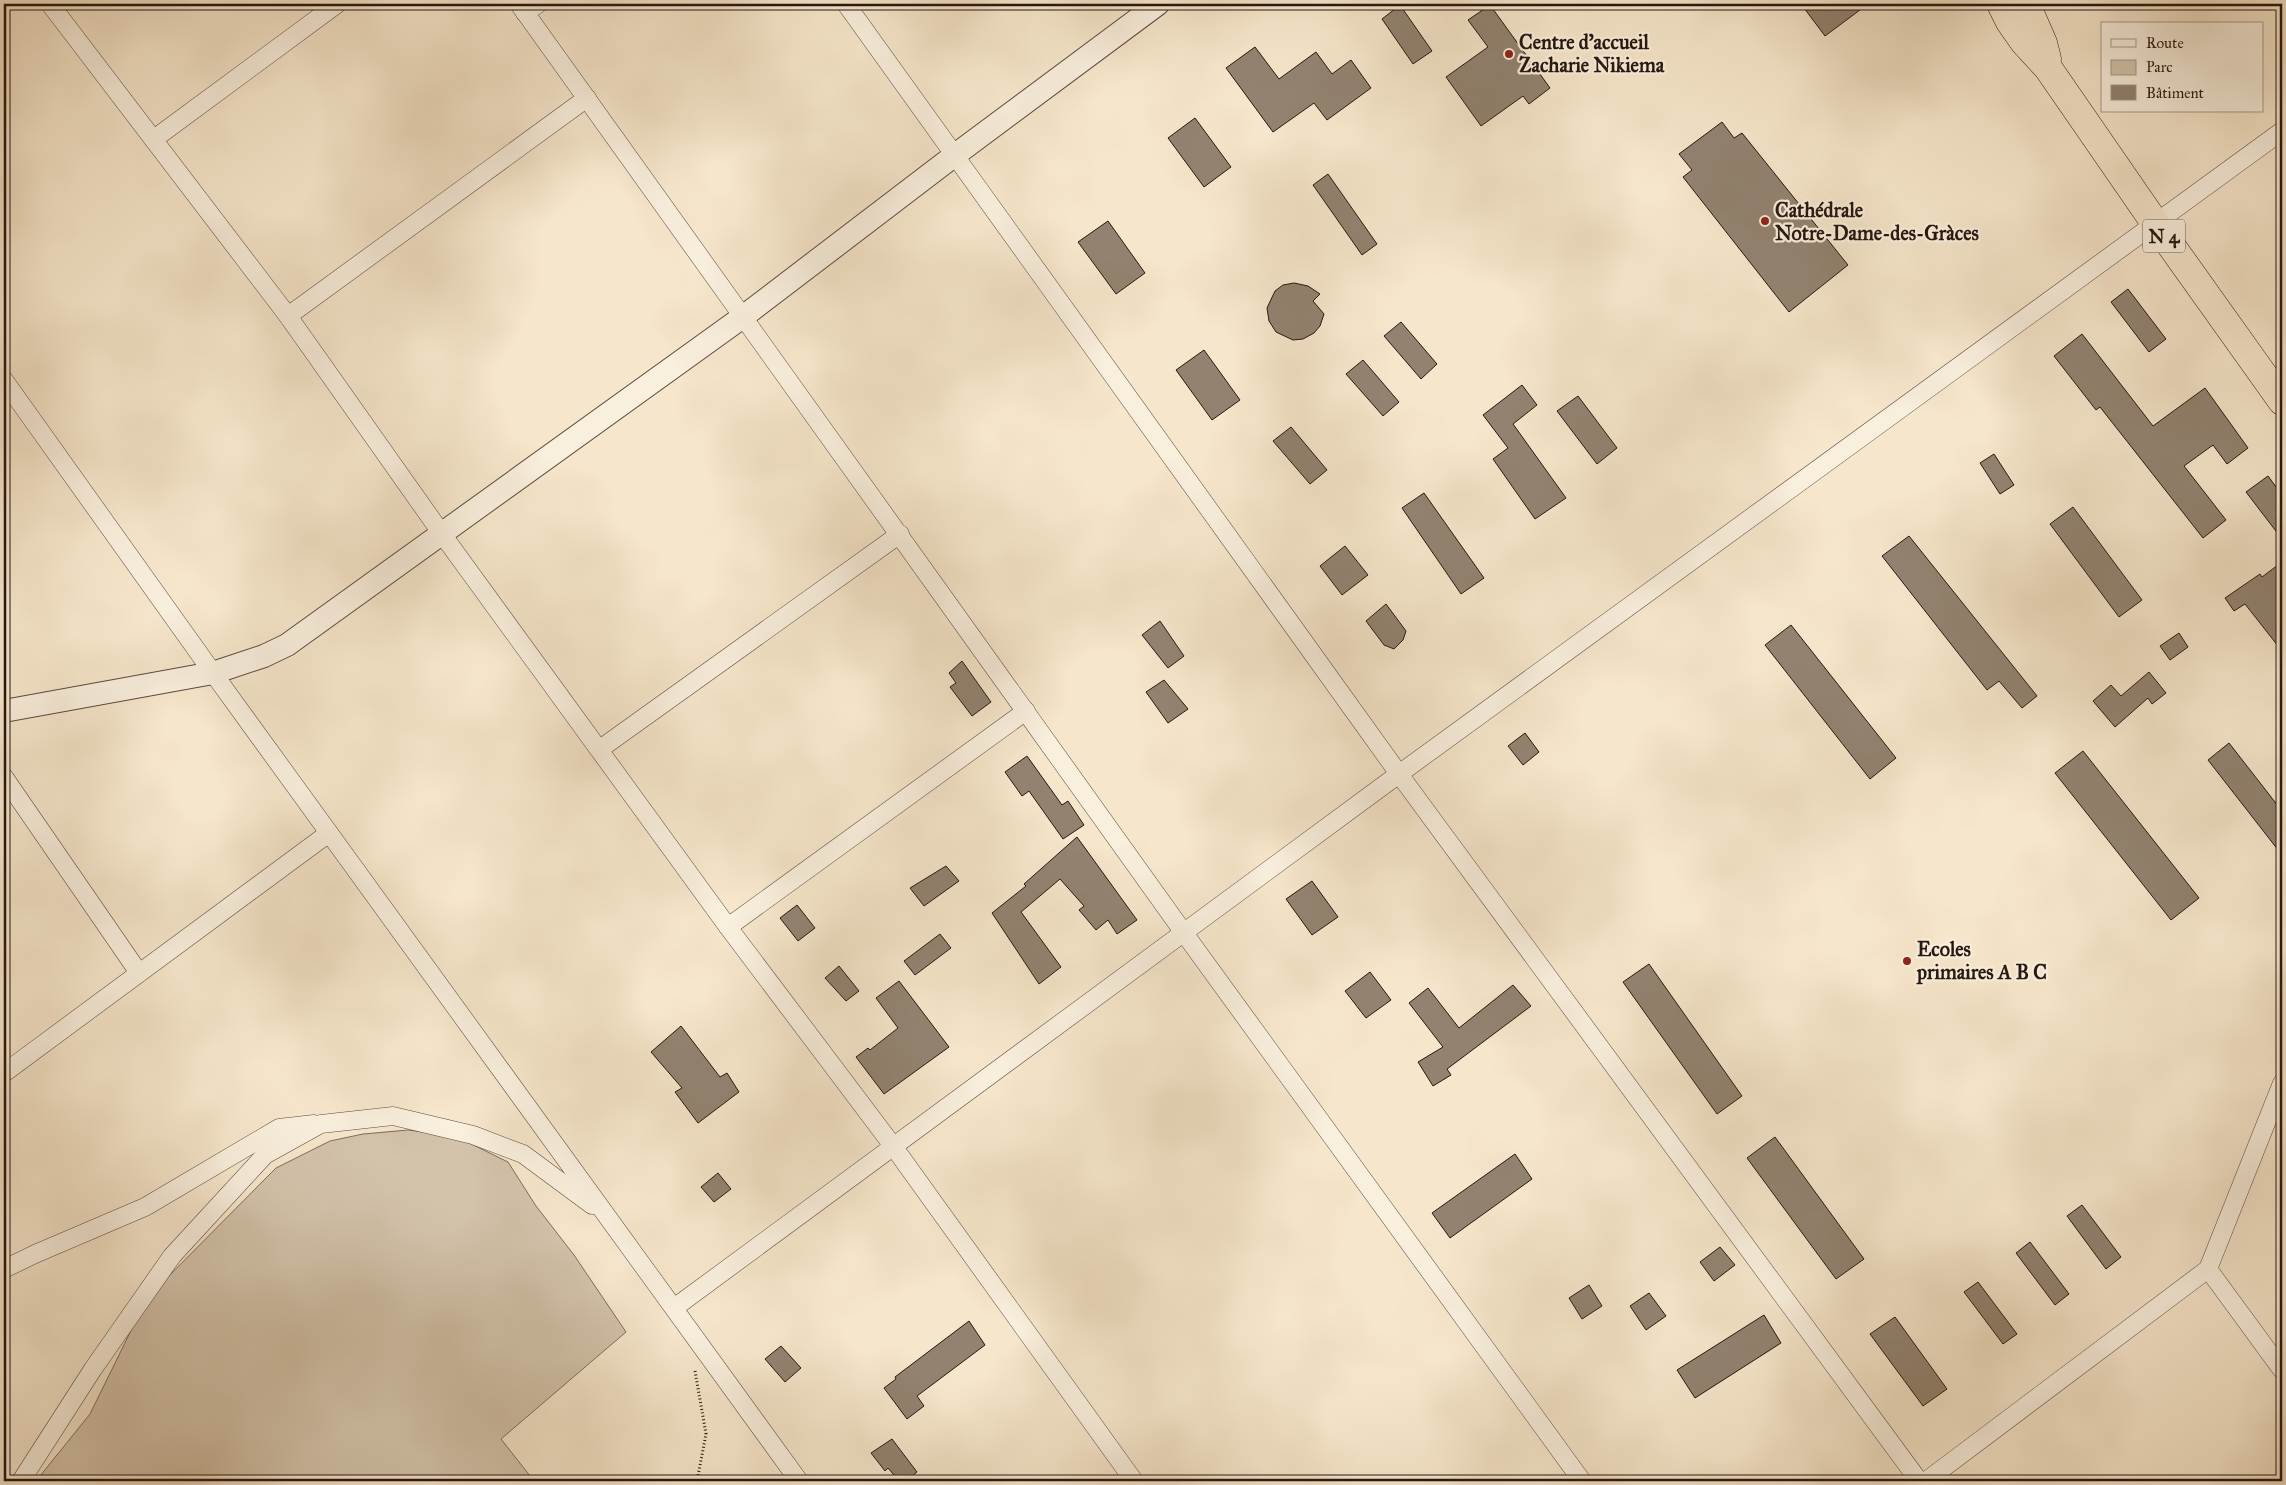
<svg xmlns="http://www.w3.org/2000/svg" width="2286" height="1485" viewBox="0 0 2286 1485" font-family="'IM FELL Great Primer',serif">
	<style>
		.green { fill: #d3c3ab; stroke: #7c6d5e }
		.building { fill: #928371; stroke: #261710 }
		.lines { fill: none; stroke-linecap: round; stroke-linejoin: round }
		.minor-casing { stroke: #5a4b3f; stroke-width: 19 }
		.tertiary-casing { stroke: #5a4b3f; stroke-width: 24 }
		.trunk-casing { stroke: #261710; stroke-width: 29 }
		.path { stroke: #261710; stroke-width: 3; stroke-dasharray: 1 2.5; stroke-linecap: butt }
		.minor { stroke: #f9efdd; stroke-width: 18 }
		.tertiary { stroke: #f9efdd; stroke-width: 22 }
		.trunk { stroke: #f6e6cb; stroke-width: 28 }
		.poi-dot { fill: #8f2418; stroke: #f9efdd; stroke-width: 2 }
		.labels { text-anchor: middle; stroke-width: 4.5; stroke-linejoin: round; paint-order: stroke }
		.shield { fill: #f9efdd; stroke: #65584e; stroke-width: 1 }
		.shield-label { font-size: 19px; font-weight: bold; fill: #261710 }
		.poi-label { font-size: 20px; font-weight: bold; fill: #261710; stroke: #f9efdd; text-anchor: start }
	</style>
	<rect width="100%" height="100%" fill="#f6e6cb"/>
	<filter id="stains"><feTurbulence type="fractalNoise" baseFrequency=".004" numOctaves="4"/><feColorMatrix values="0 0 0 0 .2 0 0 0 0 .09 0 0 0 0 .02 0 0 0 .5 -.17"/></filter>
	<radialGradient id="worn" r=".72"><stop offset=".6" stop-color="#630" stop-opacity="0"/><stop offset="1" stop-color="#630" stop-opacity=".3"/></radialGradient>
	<polygon class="green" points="408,1130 455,1136 508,1162 536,1206 574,1255 626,1332 501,1439 534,1481 36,1481 90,1414 147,1298 276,1168 330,1141 363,1134"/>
	<g class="building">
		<polygon points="1801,4 1868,4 1825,36"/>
		<polygon points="1400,5 1432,51 1413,64 1382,19"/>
		<polygon points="1490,5 1550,88 1529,104 1523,96 1481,126 1446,77 1488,47 1468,20"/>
		<polygon points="1255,47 1279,79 1316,52 1332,74 1351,60 1371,88 1327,120 1314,103 1273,132 1226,68"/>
		<polygon points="1195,118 1231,167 1204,187 1168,138"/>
		<polygon points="1722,122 1734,138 1742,133 1848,265 1789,312 1683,177 1692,170 1679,154"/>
		<polygon points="1328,174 1377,244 1362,255 1313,185"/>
		<polygon points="1108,221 1145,273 1116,294 1078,242"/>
		<polygon points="1294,283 1308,286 1320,294 1313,301 1324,314 1320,326 1314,333 1303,339 1293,340 1276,332 1269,321 1267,308 1275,291 1283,285"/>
		<polygon points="2128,289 2166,339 2149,352 2111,302"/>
		<polygon points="1401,322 1437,364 1421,379 1384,336"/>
		<polygon points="2082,334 2153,426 2205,388 2248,448 2227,464 2213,445 2184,466 2226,520 2203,538 2100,407 2096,410 2054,356"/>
		<polygon points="1204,350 1240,400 1212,420 1176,370"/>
		<polygon points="1363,360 1399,402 1383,416 1346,374"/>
		<polygon points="1522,385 1537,405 1513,424 1566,498 1535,519 1493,459 1508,448 1483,415"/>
		<polygon points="1578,396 1617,448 1597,464 1557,411"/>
		<polygon points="1291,427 1327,470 1310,484 1273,441"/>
		<polygon points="1994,454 2014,485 2000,494 1980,463"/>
		<polygon points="2268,476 2282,495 2282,539 2246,492"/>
		<polygon points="1424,493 1484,578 1461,594 1402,508"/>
		<polygon points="2073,507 2142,600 2119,617 2050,524"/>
		<polygon points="1909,536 2037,696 2022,708 1999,681 1987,690 1882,556"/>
		<polygon points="1345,546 1368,575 1342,595 1320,566"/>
		<polygon points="2282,562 2282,651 2245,604 2234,611 2225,598 2260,574 2262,577"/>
		<polygon points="1386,604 1406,631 1403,640 1394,649 1384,645 1366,621"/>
		<polygon points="1160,621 1184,656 1168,668 1142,635"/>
		<polygon points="1791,625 1896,758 1870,779 1765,645"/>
		<polygon points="2179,633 2188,647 2170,660 2160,646"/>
		<polygon points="962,661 991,702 972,716 950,687 956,683 949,673"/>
		<polygon points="2149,672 2166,693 2152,704 2148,698 2115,727 2093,701 2111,685 2121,696"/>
		<polygon points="1164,680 1188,709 1168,723 1146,692"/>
		<polygon points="1525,733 1539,752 1523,765 1508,746"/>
		<polygon points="2229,743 2282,811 2282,855 2208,760"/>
		<polygon points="2083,751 2199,898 2171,920 2055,773"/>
		<polygon points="1027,756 1062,805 1068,801 1084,825 1063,839 1029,791 1022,796 1005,772"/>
		<polygon points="1077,837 1137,920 1117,934 1108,920 1096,930 1079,910 1084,906 1060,879 1021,912 1061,967 1039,984 992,913 1026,886 1024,884"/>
		<polygon points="946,866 959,881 924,906 910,888"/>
		<polygon points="1312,881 1338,917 1312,935 1286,899"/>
		<polygon points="797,905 815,928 798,941 780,918"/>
		<polygon points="940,934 951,948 915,975 904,961"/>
		<polygon points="1649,964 1742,1096 1717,1114 1623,982"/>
		<polygon points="839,966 859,991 846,1001 825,978"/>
		<polygon points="1370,972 1391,1000 1366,1018 1345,991"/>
		<polygon points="899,981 949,1047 884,1094 856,1057 868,1048 870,1050 898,1028 876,998"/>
		<polygon points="1513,985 1531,1006 1447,1069 1451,1075 1433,1086 1418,1062 1443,1047 1409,1003 1428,988 1459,1028"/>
		<polygon points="681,1026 720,1077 727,1073 739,1092 698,1123 675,1092 682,1088 651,1052"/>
		<polygon points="1775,1137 1864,1259 1836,1279 1747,1158"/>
		<polygon points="1515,1154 1532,1179 1450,1238 1432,1213"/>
		<polygon points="718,1173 731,1189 714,1202 701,1187"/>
		<polygon points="2082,1205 2121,1257 2106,1269 2067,1216"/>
		<polygon points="2030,1242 2069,1294 2055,1305 2016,1253"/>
		<polygon points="1720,1247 1735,1265 1714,1281 1700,1262"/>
		<polygon points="1978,1282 2017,1334 2003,1344 1964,1292"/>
		<polygon points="1589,1285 1602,1306 1582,1319 1569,1298"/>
		<polygon points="1649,1293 1666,1316 1646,1330 1630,1306"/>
		<polygon points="1764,1315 1781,1343 1695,1398 1677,1370"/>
		<polygon points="1895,1317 1947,1389 1923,1406 1870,1334"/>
		<polygon points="969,1321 985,1345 917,1396 924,1406 907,1419 884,1388 896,1379 895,1377"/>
		<polygon points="781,1346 801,1368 785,1382 765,1359"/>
		<polygon points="892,1439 917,1472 906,1481 899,1481 888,1468 885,1471 871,1453"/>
	</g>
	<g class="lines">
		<defs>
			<g id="minor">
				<polyline points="50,4 288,316 442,534 728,927 893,1146 1134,1481"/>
				<polyline points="519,4 1184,933 1582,1481"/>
				<polyline points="846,4 1399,774 1919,1481"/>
				<polyline points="525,13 538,4"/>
				<polyline points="154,139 337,4"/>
				<polyline points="288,316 587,98"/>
				<polyline points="4,380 213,673 799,1481"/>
				<polyline points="600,749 900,534"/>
				<polyline points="4,777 139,973"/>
				<polyline points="728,927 1026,711"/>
				<polyline points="4,1073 329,833"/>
				<polyline points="4,1269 35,1254 145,1207 279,1128 314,1124"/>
				<polyline points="2208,1269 2282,1370"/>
				<polyline points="674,1308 1399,774 2282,131"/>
				<polyline points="21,1481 93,1369 172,1256 265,1155 321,1124 393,1116 473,1135 523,1154 592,1205"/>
				<polyline points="1926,1481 2208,1269 2282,1083"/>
			</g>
			<polyline id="tertiary" points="4,711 213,673 264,656 287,645 744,316 955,155 1158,4"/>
			<g id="trunk">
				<polyline points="2001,4 2010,22 2024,42 2048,68 2155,223 2282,401"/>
				<polyline points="2026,4 2043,43 2047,59"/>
			</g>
		</defs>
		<use href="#minor" class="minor-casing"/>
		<use href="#tertiary" class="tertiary-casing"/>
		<use href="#trunk" class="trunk-casing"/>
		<polyline class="path" points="695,1371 706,1434 697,1481"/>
		<use href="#minor" class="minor"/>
		<use href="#tertiary" class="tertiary"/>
		<use href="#trunk" class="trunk"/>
	</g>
	<g class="poi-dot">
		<circle cx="1509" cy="54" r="5"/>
		<circle cx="1765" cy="221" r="5"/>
		<circle cx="1907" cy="961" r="5"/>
	</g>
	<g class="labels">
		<rect class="shield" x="2143" y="219.5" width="42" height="33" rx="4"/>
		<g class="shield-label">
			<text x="2164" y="243">N 4</text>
		</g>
		<g class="poi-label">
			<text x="1519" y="49">Centre d'accueil<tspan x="1519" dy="23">Zacharie Nikiema</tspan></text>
			<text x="1775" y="217">Cathédrale<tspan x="1775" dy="23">Notre-Dame-des-Gràces</tspan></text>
			<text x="1917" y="956">Ecoles<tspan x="1917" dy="23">primaires A B C</tspan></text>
		</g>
	</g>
	<rect width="2286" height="1485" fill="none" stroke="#f6e6cb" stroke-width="20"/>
	<rect x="5" y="5" width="2276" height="1475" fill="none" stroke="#261710" stroke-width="2.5"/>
	<rect x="10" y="10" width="2266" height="1465" fill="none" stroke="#261710"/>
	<rect x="2101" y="22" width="162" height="90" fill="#f9efdd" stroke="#a5998b"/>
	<rect x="2111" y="39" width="25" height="8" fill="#f9efdd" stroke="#a5998b"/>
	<text x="2146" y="48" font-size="15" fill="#261710">Route</text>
	<rect x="2111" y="60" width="25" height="15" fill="#d3c3ab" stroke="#a5998b"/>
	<text x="2146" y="72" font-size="15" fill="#261710">Parc</text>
	<rect x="2111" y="85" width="25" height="15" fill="#928371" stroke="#a5998b"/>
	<text x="2146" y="98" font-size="15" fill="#261710">Bâtiment</text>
	<rect width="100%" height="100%" filter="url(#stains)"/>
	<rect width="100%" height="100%" fill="url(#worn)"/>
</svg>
